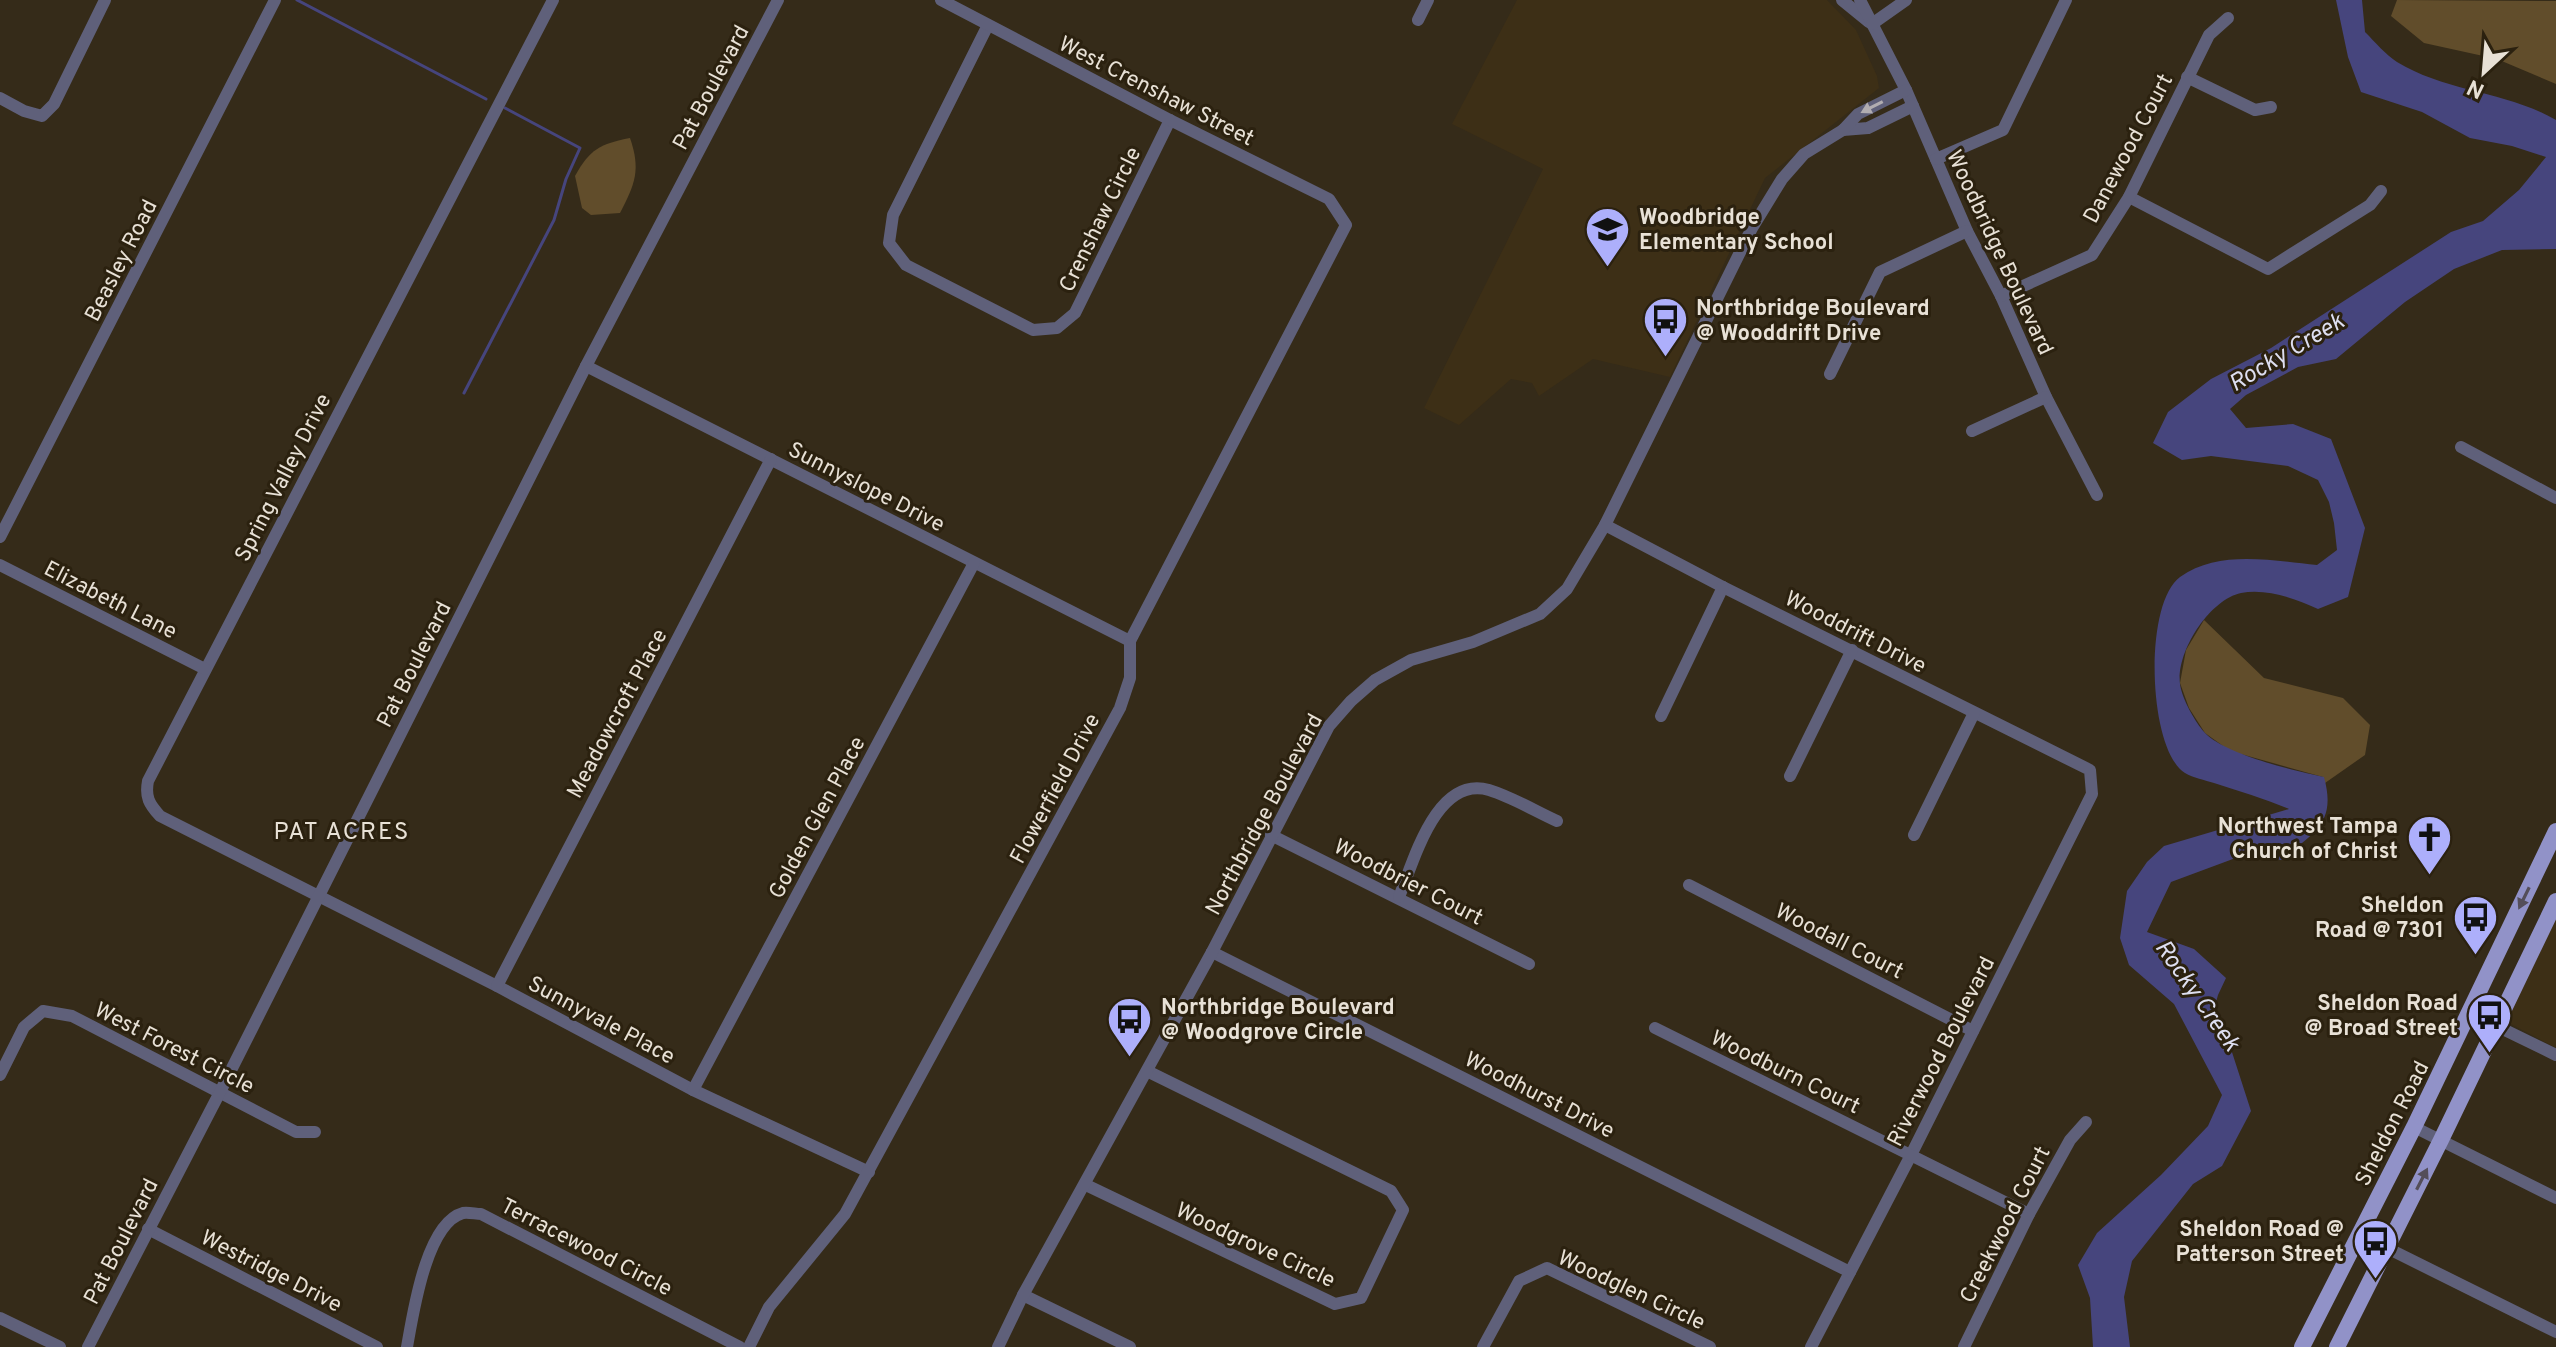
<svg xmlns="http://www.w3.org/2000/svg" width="2556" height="1347" viewBox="0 0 2556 1347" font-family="Overpass,sans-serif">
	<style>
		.built { fill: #3d2f16 }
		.green { fill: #614d2b }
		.water { fill: #46457d }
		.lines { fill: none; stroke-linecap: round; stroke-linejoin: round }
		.stream { stroke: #46457d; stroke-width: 3 }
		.minor { stroke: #5f607a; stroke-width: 12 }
		.major { stroke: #9192c8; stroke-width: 16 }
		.oneway { fill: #b1adb1 }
		.oneway2 { fill: #544e59 }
		.labels { text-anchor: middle; stroke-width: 6; stroke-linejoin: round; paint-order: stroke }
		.street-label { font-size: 22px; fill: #e8e1d6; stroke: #2b210f }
		.poi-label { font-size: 22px; font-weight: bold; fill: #e8e1d6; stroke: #2b210f; text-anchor: end }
		.water-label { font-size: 24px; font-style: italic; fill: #dddef0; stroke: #2b210f }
		.neighbourhood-label { font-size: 24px; letter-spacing: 2px; fill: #e8e1d6; stroke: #2b210f }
	</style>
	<rect width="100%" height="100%" fill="#352b19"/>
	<g class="built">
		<polygon points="1517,0 1827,0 1856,30 1877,76 1879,88 1765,178 1670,377 1593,359 1539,396 1532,383 1511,379 1459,425 1424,408 1543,169 1452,124"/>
		<polygon points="2556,919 2556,1048 2505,1021"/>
	</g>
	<g class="green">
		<polygon points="2397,0 2556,1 2556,84 2497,59 2424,43 2391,16"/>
		<path d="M630 138C641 170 635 184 620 213L591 215 582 208 575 176C590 149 600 144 630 138Z"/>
		<path d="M1662 303H1672L1680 309 1672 329 1660 330C1651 324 1656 310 1662 303Z"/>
		<polygon points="2204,620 2264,678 2343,698 2370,725 2365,755 2325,783 2323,777 2230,751 2205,733 2189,708 2180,683 2186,650"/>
	</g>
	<path class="water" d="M2336 0H2362L2365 32C2375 42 2386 55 2397 62 2446 92 2506 91 2556 120V249L2502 250 2454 269 2405 302 2336 359 2298 367 2246 395 2230 409 2246 428 2293 424 2331 439 2365 528 2348 597 2318 609C2296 599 2267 588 2241 593 2209 600 2176 652 2180 684 2182 699 2195 722 2205 733 2225 754 2294 771 2324 777 2337 824 2313 833 2281 860L2241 856 2171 882 2147 932 2194 949 2226 978 2218 995 2210 1024 2230 1046 2251 1111 2222 1166 2193 1184 2132 1261 2124 1297 2130 1347H2093L2090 1298 2078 1265 2097 1233 2161 1175 2208 1126 2222 1095 2174 1004 2129 965 2120 938 2127 891 2147 862 2164 846 2289 809C2265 799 2239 791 2214 783 2205 780 2193 778 2185 773 2148 750 2143 604 2180 577 2219 549 2273 561 2317 565L2337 550 2334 523 2329 502 2318 480 2288 466 2211 456 2182 460 2153 443 2168 412 2211 379 2271 348 2451 232 2483 221 2519 190 2546 157 2512 146 2470 138 2422 112 2361 92 2348 57Z"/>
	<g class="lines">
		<g class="stream">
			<polyline points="297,0 486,99"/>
			<polyline points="464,393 554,220 566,179 580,148 505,108"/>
		</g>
		<g class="minor">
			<path d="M553 0 148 781C145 797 149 804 160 816L497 986 693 1090 869 1172"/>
			<polyline points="1842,0 1869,22"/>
			<polyline points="1860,0 1906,90 1967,231 2001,296 2046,397 2097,495"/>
			<polyline points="1418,20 1428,0"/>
			<polyline points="1872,24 1906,0"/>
			<polyline points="988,25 893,215 889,243 906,265 1033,330 1057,328 1075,313 1170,120"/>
			<polyline points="2187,77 2255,110 2271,107"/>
			<polyline points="0,98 24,111 42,116 54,104 105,0"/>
			<polyline points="1843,130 1868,128 1913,106"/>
			<polyline points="1936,159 2003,130 2066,0"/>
			<polyline points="2129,197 2268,269 2370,205 2381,191"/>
			<polyline points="2001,296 2092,255 2129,197 2209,35 2228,18"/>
			<polyline points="586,366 1130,641"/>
			<polyline points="1830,374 1880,272 1967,231"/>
			<polyline points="1972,431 2046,397"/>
			<polyline points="2461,447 2556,498"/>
			<polyline points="1605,525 1723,587 2090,770 2092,794 1911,1155 1811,1347"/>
			<polyline points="0,537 275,0"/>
			<polyline points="0,565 205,669"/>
			<polyline points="1661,716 1723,587"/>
			<polyline points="1790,776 1852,650"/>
			<polyline points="1271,835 1529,964"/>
			<polyline points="1914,835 1974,713"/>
			<polyline points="1689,885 1973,1031"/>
			<path d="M1399 897C1414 861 1436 775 1489 790 1512 797 1535 811 1557 821"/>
			<polyline points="1212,952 1850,1272"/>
			<polyline points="497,986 771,459"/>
			<polyline points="2470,1013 2556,1055"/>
			<polyline points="1655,1028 2029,1214"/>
			<polyline points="0,1075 24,1027 43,1011 72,1016 296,1132 315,1132"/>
			<polyline points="693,1090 974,563"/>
			<polyline points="2414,1127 2556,1198"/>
			<polyline points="1086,1185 1335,1304 1361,1298 1403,1210 1391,1191 1147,1071"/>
			<polyline points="148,1229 377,1347"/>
			<polyline points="2359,1234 2556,1332"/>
			<polyline points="1023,1295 1130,1347"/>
			<polyline points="0,1318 60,1347"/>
			<polyline points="88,1347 219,1094 586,366 778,0"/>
			<path d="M407 1347C413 1314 426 1223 463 1213 468 1212 476 1214 481 1214L740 1347"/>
			<polyline points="749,1347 769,1307 845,1214 1120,708 1130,678 1130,641 1346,225 1329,199 1170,120 941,0"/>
			<polyline points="998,1347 1023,1295 1212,952 1329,726 1351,701 1375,680 1411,660 1473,642 1540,614 1567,589 1605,525 1752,228 1782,179 1804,154 1843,130 1858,114 1906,90"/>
			<polyline points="1483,1347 1519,1281 1547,1268 1710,1347"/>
			<polyline points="1964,1347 2029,1214 2070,1140 2086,1122"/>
		</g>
		<g class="major">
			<polyline points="2302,1347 2414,1127 2556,831"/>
			<polyline points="2337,1347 2441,1140 2556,901"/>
		</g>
	</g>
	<defs><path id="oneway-solid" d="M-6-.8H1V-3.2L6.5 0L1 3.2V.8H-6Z" transform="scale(2)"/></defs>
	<use class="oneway" href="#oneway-solid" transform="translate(1872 107) rotate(153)"/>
	<g class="oneway2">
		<use href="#oneway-solid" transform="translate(2524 898) rotate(116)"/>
		<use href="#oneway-solid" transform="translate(2422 1179) rotate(-63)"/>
	</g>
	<defs>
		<symbol id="school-pin" viewBox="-11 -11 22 30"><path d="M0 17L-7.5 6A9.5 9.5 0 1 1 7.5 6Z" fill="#adaffb" stroke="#2b210f"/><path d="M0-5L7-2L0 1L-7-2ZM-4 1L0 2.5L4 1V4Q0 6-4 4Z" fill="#111"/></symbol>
		<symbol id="bus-pin" viewBox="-11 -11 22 30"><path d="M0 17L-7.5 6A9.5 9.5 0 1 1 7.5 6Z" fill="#adaffb" stroke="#2b210f"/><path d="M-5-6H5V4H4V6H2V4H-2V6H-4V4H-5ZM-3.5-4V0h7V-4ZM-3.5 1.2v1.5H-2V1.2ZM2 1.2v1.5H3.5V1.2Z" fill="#111"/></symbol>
		<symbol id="church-pin" viewBox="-11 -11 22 30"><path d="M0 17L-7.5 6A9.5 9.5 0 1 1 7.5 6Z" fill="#adaffb" stroke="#2b210f"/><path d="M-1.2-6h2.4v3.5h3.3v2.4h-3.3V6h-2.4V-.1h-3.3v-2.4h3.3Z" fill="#111"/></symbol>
	</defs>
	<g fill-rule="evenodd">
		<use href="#school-pin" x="1582" y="204" width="51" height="69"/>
		<use href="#bus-pin" x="1640" y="294" width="51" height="69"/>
		<use href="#church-pin" x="2404" y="812" width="51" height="69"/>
		<use href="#bus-pin" x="2450" y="892" width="51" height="69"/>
		<use href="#bus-pin" x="2464" y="990" width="51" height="69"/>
		<use href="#bus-pin" x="1104" y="994" width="51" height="69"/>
		<use href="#bus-pin" x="2350" y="1216" width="51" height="69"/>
	</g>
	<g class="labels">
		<g class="street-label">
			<text transform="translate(710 87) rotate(-62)" y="8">Pat Boulevard</text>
			<text transform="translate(1157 90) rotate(27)" y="8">West Crenshaw Street</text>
			<text transform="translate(2127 148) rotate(-62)" y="8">Danewood Court</text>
			<text transform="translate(1099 219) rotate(-64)" y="8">Crenshaw Circle</text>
			<text transform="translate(2001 252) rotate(65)" y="8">Woodbridge Boulevard</text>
			<text transform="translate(120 260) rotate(-63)" y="8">Beasley Road</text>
			<text transform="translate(282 477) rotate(-63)" y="8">Spring Valley Drive</text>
			<text transform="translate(867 486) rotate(27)" y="8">Sunnyslope Drive</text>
			<text transform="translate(111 599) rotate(27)" y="8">Elizabeth Lane</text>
			<text transform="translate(1856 631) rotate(27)" y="8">Wooddrift Drive</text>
			<text transform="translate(413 664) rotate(-63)" y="8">Pat Boulevard</text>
			<text transform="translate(616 713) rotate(-62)" y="8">Meadowcroft Place</text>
			<text transform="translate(1054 788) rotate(-62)" y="8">Flowerfield Drive</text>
			<text transform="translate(1263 814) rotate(-62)" y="8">Northbridge Boulevard</text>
			<text transform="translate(816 817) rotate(-62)" y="8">Golden Glen Place</text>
			<text transform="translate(1409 881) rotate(27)" y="8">Woodbrier Court</text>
			<text transform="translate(1840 940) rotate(27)" y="8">Woodall Court</text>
			<text transform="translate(602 1019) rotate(28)" y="8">Sunnyvale Place</text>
			<text transform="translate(175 1047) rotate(27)" y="8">West Forest Circle</text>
			<text transform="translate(1940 1051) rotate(-63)" y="8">Riverwood Boulevard</text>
			<text transform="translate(1786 1071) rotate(26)" y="8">Woodburn Court</text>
			<text transform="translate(1540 1094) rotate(27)" y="8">Woodhurst Drive</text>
			<text transform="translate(2391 1123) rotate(-63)" y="8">Sheldon Road</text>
			<text transform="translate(2004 1224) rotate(-63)" y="8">Creekwood Court</text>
			<text transform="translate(120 1241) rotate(-63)" y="8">Pat Boulevard</text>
			<text transform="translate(1256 1244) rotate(25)" y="8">Woodgrove Circle</text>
			<text transform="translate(587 1246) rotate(27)" y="8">Terracewood Circle</text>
			<text transform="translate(272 1270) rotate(27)" y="8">Westridge Drive</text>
			<text transform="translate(1632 1289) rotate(25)" y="8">Woodglen Circle</text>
		</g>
		<g class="poi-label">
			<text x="1639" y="224" text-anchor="start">Woodbridge<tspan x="1639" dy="25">Elementary School</tspan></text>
			<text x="1696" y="315" text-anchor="start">Northbridge Boulevard<tspan x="1696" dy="25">@ Wooddrift Drive</tspan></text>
			<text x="2398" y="833">Northwest Tampa<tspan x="2398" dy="25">Church of Christ</tspan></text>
			<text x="2444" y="912">Sheldon<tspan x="2444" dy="25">Road @ 7301</tspan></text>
			<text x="2458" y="1010">Sheldon Road<tspan x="2458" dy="25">@ Broad Street</tspan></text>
			<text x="1161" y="1014" text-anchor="start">Northbridge Boulevard<tspan x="1161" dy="25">@ Woodgrove Circle</tspan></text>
			<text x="2344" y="1236">Sheldon Road @<tspan x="2344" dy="25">Patterson Street</tspan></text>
		</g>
		<g class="water-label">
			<text transform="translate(2286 352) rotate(-31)" y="8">Rocky Creek</text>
			<text transform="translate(2198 995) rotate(55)" y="8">Rocky Creek</text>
		</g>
		<g class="neighbourhood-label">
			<text x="342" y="839">PAT ACRES</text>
		</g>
	</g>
	<g transform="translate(2484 72) rotate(206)" stroke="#2b210f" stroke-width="6" paint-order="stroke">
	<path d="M0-6L14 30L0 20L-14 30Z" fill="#e8e1d6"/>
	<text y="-12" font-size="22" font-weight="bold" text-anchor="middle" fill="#e8e1d6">N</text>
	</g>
</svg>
